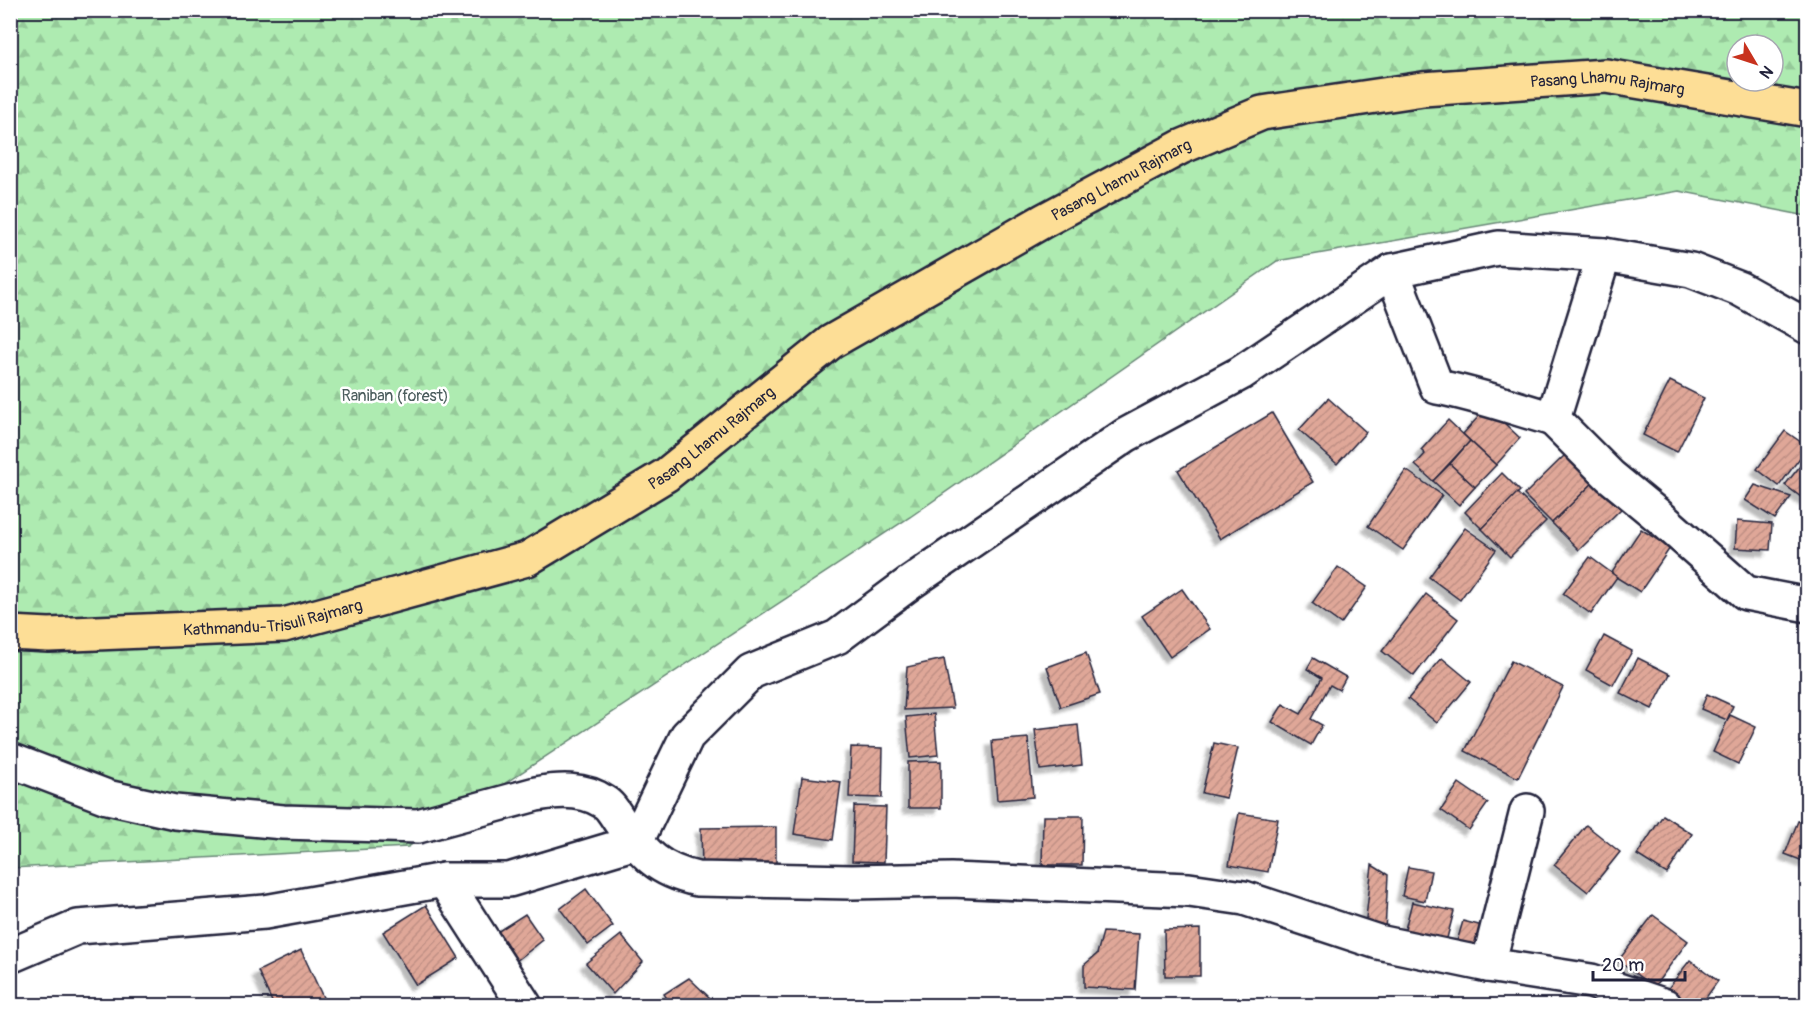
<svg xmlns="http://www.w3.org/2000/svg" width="1818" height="1016" viewBox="0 0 1818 1016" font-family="Pangolin,sans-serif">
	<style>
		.forest { fill: url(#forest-firs); stroke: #688676; stroke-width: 1.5; fill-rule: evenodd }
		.building { fill: url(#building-hatch); stroke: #22223b; stroke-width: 1.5; filter: url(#shadow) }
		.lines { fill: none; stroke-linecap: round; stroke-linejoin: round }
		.minor-casing { stroke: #22223b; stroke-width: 38 }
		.tertiary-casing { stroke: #22223b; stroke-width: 38 }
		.primary-casing { stroke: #22223b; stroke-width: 38 }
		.minor { stroke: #fff; stroke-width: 33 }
		.tertiary { stroke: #fff; stroke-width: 33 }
		.primary { stroke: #fdde96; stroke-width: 33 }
		.labels { text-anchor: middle; stroke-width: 5; stroke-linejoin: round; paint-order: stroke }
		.street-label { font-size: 16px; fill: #22223b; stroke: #fff }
		.park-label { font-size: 16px; fill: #4c5e5e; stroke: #fff }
	</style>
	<defs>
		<pattern id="forest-firs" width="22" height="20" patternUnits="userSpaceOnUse" patternTransform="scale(1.5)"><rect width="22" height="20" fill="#aeebb1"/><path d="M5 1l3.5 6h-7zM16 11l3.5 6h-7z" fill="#95c999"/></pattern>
		<pattern id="building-hatch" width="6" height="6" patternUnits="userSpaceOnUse" patternTransform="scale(1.5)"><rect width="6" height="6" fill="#dfa798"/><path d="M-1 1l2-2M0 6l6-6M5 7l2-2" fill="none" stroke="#bf8f84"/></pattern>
		<filter id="shadow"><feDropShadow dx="-5.5" dy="5.5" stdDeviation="1.5" flood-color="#0004"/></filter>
	</defs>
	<rect width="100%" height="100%" fill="#fff"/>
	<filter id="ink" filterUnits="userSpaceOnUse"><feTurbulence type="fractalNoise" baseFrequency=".0167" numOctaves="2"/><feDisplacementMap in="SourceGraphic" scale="12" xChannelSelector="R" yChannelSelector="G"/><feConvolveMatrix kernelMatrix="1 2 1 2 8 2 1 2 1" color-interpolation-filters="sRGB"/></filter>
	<g filter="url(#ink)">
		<path class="forest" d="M11 11H1807V216L1679 191 1277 261 910 517 408 847 11 868ZM1737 45H1773V81H1737Z"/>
		<g class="building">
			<polygon points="1670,381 1704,398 1677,452 1643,435"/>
			<polygon points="1328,398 1366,432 1337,464 1299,430"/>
			<polygon points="1487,407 1520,438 1496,465 1463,434"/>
			<polygon points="1272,413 1313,482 1220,539 1178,470"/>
			<polygon points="1448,420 1470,441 1433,481 1415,465 1425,454 1421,450"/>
			<polygon points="1785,431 1808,447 1779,486 1757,469"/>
			<polygon points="1470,441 1496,465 1475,487 1450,464"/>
			<polygon points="1566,454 1594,482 1552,523 1524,495"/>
			<polygon points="1808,456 1808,497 1805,500 1785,485"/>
			<polygon points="1450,464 1475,487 1459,505 1433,481"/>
			<polygon points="1406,470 1442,495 1403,550 1368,526"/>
			<polygon points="1502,473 1520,491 1482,529 1465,512"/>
			<polygon points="1594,482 1621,509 1579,550 1552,523"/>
			<polygon points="1755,485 1791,497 1775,519 1745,500"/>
			<polygon points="1517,493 1546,521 1510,557 1482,529"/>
			<polygon points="1737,521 1772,524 1770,550 1735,548"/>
			<polygon points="1465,528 1496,550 1460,600 1429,577"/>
			<polygon points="1641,529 1670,548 1640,592 1611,574"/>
			<polygon points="1590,557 1617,577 1591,614 1563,594"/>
			<polygon points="1338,567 1367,587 1341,624 1312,603"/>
			<polygon points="1182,589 1210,629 1170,657 1142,616"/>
			<polygon points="1426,594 1458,619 1414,676 1382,651"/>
			<polygon points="1604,636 1632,651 1613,685 1586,670"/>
			<polygon points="1086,653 1100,694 1061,707 1047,667"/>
			<polygon points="1313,658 1346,677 1339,690 1330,685 1311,719 1322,725 1311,745 1272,722 1283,704 1301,714 1322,678 1307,669"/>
			<polygon points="1442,658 1471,682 1437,723 1408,699"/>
			<polygon points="1638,658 1670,674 1652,709 1620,693"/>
			<polygon points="944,659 953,708 904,710 907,667"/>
			<polygon points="1511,661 1563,687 1518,778 1465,751"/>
			<polygon points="1707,694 1733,706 1727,720 1701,709"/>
			<polygon points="934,714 938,755 910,758 906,717"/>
			<polygon points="1730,715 1756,727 1738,764 1713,752"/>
			<polygon points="1078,725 1082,765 1040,770 1035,730"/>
			<polygon points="1028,738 1033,797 997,800 992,741"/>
			<polygon points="1214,743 1238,748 1226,798 1202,793"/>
			<polygon points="851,747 883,748 882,798 849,797"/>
			<polygon points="941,761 941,808 908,808 908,762"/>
			<polygon points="802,777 841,782 833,840 794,834"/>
			<polygon points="1459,783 1488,803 1469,830 1441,810"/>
			<polygon points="854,806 886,807 884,862 852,861"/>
			<polygon points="1239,813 1278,819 1268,872 1229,865"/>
			<polygon points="1663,815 1692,834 1667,874 1637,855"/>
			<polygon points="1043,816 1083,816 1082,865 1042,865"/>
			<polygon points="1798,821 1808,824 1808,863 1785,854"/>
			<polygon points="1586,825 1620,852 1588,892 1554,865"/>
			<polygon points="776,827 776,869 702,869 701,828"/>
			<polygon points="1372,865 1388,875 1385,931 1365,927"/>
			<polygon points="1408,867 1431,871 1425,901 1402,896"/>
			<polygon points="586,889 613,926 588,945 560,909"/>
			<polygon points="1412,902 1454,911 1445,946 1403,937"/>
			<polygon points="426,905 459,958 416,985 383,932"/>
			<polygon points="525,914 543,940 506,969 486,939"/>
			<polygon points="1653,915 1688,941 1654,987 1618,961"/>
			<polygon points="1463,921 1487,927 1480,951 1456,945"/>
			<polygon points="1200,929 1200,976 1165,976 1164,930"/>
			<polygon points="1103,932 1139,934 1135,990 1084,987 1084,965 1097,954"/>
			<polygon points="621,935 643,962 613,994 586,963"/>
			<polygon points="301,950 327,1006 274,1006 258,971"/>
			<polygon points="1690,960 1718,981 1700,1006 1685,1006 1666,991"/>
			<polygon points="689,978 710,998 701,1006 672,1006 664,994"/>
		</g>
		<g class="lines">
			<defs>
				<g id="minor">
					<polyline points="1604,255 1553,419 1610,476 1661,518 1746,593 1808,605"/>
					<path d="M1392 271 1437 387C1476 394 1514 408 1553 419"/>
					<polyline points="636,842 687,736 751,672 837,637 911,582 1126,435 1241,373 1392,271 1498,248 1604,255 1691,270 1740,289 1808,327"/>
					<polyline points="444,880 525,1006"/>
					<polyline points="1488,965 1527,811"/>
				</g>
				<g id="tertiary">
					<path d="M10 760 107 797 175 812 283 822 418 826 536 794C558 790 584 788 604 802 611 806 616 816 621 823 646 855 657 870 697 879L852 882 951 880 1189 890 1244 898 1378 942 1488 965 1591 981 1665 1006"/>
					<polyline points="10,956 78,927 265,912 444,880 509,880 636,842"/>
				</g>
				<g id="primary">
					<path id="s1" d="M10 633 49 635 284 625 527 559 666 475 831 342 1043 221 1181 147 1262 113 1423 89 1606 76 1808 110"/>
				</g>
			</defs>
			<use href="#minor" class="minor-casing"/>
			<use href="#tertiary" class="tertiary-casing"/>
			<use href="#primary" class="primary-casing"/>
			<use href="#minor" class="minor"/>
			<use href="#tertiary" class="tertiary"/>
			<use href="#primary" class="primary"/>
		</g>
	</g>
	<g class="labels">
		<g class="street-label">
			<text dy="6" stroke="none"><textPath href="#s1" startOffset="1737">Pasang Lhamu Rajmarg</textPath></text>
			<text dy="6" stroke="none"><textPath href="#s1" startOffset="1233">Pasang Lhamu Rajmarg</textPath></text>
			<text dy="6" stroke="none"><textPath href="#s1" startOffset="747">Pasang Lhamu Rajmarg</textPath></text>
			<text dy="6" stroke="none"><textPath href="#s1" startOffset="264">Kathmandu-Trisuli Rajmarg</textPath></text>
		</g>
		<g class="park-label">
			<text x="395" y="401">Raniban (forest)</text>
		</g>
	</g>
	<rect width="1818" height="1016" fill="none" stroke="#fff" stroke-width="36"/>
	<rect x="18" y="18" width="1782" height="980" fill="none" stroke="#22223b" stroke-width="2" filter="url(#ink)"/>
	<g transform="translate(1755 63) rotate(129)"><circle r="28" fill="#ffffff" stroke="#a7a7b1" stroke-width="1.5"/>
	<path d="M0-4.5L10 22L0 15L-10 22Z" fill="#c8321e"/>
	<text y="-9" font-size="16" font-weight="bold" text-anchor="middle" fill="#22223b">N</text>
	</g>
	<path d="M1593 971v9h92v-9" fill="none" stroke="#22223b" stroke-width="3"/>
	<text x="1602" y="971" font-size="18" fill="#22223b" stroke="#ffffff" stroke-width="4.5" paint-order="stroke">20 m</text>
</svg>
